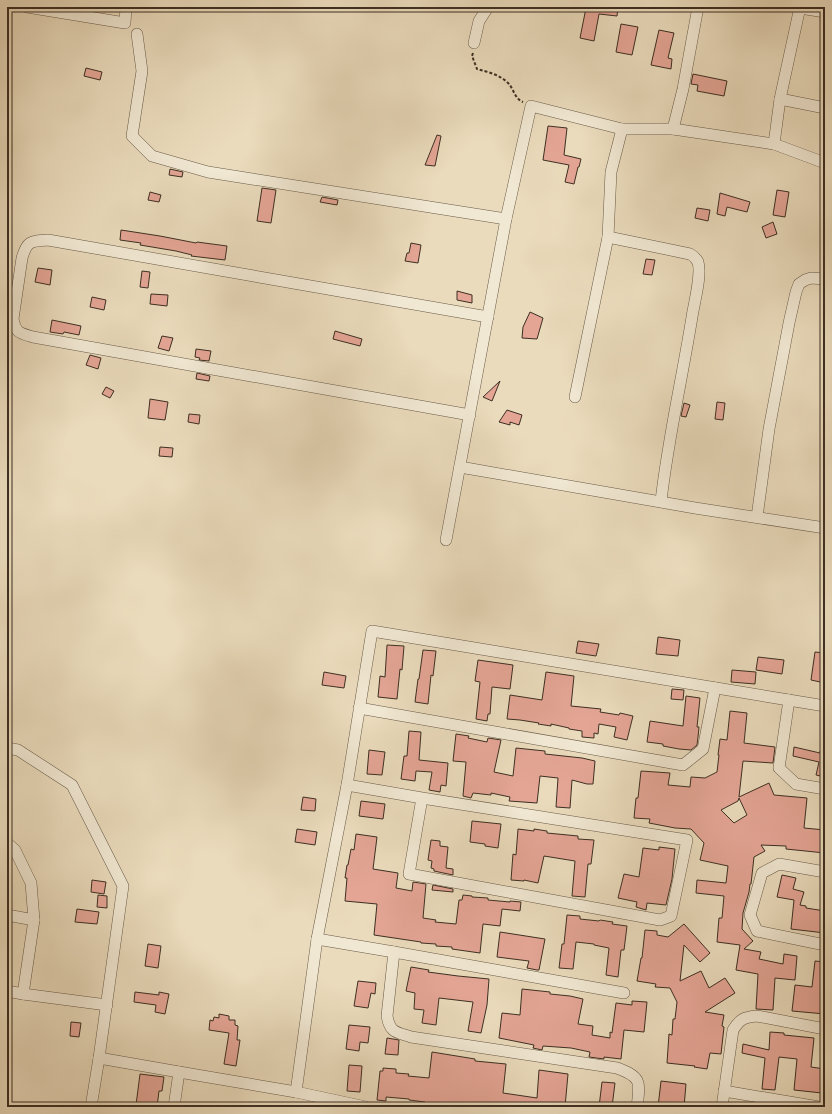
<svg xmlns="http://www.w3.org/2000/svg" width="832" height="1114" viewBox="0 0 832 1114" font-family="'IM FELL Double Pica',serif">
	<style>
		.building { fill: #e4a595; stroke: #3d2f22; fill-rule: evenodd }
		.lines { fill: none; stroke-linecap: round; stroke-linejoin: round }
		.street-casing { stroke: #685a48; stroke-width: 12 }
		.path { stroke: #3d2f22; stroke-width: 2; stroke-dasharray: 3 2; stroke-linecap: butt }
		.street { stroke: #f1e8d3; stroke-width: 11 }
	</style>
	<rect width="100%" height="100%" fill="#eadbbc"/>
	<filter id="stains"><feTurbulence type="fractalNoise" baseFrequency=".005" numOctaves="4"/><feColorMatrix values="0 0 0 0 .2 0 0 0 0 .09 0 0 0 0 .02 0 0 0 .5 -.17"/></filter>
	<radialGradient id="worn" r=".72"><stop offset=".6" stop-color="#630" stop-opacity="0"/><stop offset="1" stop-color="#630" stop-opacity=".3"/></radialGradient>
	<g class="building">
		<polygon points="584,7 618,7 617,16 599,14 594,41 580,38 585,13"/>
		<polygon points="621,24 638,27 632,55 616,52"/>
		<polygon points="659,30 674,33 668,58 672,59 671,69 651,65"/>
		<polygon points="86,68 102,72 100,80 84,76"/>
		<polygon points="693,74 727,81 724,96 697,91 698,85 691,84"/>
		<polygon points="548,126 567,128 564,155 581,159 579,167 578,167 574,184 565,182 569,165 543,160"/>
		<polygon points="437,135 441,136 435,166 425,165"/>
		<polygon points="170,169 183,172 182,177 169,175"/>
		<polygon points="262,188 276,190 271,223 257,221"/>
		<polygon points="777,190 789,192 785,217 773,215"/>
		<polygon points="150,192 161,195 159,202 148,200"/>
		<polygon points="720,193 750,202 747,212 727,207 725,216 717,214"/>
		<polygon points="322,197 338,200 337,205 320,202"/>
		<polygon points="697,208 710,210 708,221 695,218"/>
		<polygon points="773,222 777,234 766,238 762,227"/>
		<polygon points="121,230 160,236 196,243 197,242 227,246 225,260 191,256 192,255 176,251 140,245 141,243 120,240"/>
		<polygon points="411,243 421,245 418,263 405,261 407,253 409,253"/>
		<polygon points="646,259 655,260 652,275 643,274"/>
		<polygon points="38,268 52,270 50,285 35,282"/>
		<polygon points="142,271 150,272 148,288 140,287"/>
		<polygon points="457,291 472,295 472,303 457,300"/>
		<polygon points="151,294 168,295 167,306 150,304"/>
		<polygon points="92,297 106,300 104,310 90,307"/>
		<polygon points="530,312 543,318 537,339 522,338 523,327"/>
		<polygon points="52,320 81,326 79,335 64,332 63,334 50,332"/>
		<polygon points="335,331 362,339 360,346 333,339"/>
		<polygon points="162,336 173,338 169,351 158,348"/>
		<polygon points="196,349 211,351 209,361 199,360 200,358 195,357"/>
		<polygon points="90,355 101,358 98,369 86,365"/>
		<polygon points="197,373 210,376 209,381 196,379"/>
		<polygon points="500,381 492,401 483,397"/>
		<polygon points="106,387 114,391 110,398 102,394"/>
		<polygon points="150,399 168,402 165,420 148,418"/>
		<polygon points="717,402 725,403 723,420 715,419"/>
		<polygon points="684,403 690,405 686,417 681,416"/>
		<polygon points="507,410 522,415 519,425 510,422 510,425 499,422"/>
		<polygon points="189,414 200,415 199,424 188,422"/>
		<polygon points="160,447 173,448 172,457 159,456"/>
		<polygon points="658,637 680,640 678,656 656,654"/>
		<polygon points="578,641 599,644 596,656 576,653"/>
		<polygon points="387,645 404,646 402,670 400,669 397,699 378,697 380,676 385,677"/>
		<polygon points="423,650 436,651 433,676 431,675 428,704 415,702 418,679 419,679"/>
		<polygon points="815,652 825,653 825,683 811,680"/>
		<polygon points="758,657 784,660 782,674 756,670"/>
		<polygon points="478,660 513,665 510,689 492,687 490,714 488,714 487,721 476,719 480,682 475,681"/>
		<polygon points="732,670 756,672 755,684 731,682"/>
		<polygon points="324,672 346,676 344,688 322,685"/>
		<polygon points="546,672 574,676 571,706 601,709 600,712 619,715 620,713 633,716 627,740 614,737 616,727 599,724 598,734 594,733 594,738 582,737 582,731 569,729 569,728 551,724 551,726 538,724 539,723 520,720 507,719 510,695 542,700"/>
		<polygon points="672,689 684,690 683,700 671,699"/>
		<polygon points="686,696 700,698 697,727 699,727 698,737 697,745 691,750 679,749 663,746 663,744 647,742 650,721 683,726"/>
		<path d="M730 711 747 713 744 743 775 747 773 763 743 761 739 797 769 783 774 795 807 798 804 828 825 830V853L786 849V846L761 845 765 851 754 857 751 884H750L749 892 743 913 742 929 753 941 744 949 761 952 759 959 783 964 784 954 797 956 795 980 775 978 773 1010 756 1009 758 974 736 970 740 945 717 942 719 918H722L724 896 696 893 697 880 726 883 728 866 700 860 704 843 691 829 675 828 649 823 650 819 634 818 636 798H638L641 771 670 773 668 785 690 787 691 777 705 778 717 772 719 755H718L720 739 727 740ZM739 798 747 815 734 823 721 810 738 801Z"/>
		<polygon points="409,731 421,732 419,760 448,763 446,786 441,785 440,792 429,790 432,772 416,771 415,781 401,779 404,756 407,756"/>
		<polygon points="456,734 469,736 468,738 487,742 488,738 501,740 494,772 513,776 516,748 545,751 545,754 582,758 595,761 593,784 587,784 572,780 570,808 556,807 558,778 540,776 537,803 509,801 510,797 491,793 491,795 473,793 471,798 463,796 466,762 453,761"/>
		<polygon points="794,747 820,753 820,751 825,752 825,777 816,775 819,762 793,756"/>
		<polygon points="369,750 385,752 382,775 367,774"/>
		<polygon points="303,797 316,799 315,811 301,810"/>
		<polygon points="361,801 385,804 383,819 359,816"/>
		<polygon points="472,821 501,824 498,848 485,846 485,844 470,842"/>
		<polygon points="297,829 317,832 315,845 295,842"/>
		<polygon points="518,829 534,831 534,829 547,831 547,833 578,836 578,839 594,840 591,864 588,864 585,897 572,896 575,861 544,856 538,883 524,880 524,881 511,880 513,854 516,855"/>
		<polygon points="356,834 377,837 373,869 398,873 396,888 412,891 413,882 426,884 423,918 436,920 435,922 456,924 459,900 462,900 463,895 472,896 472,897 488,898 488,900 510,902 510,901 521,902 520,911 502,909 500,926 483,924 480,953 452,949 452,947 436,946 436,944 421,943 421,942 374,935 377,904 345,901 347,878 345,878 347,865 348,865 351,849 354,850"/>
		<polygon points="431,840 440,841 440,846 448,847 446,868 453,869 453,875 434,871 434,869 431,868 432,861 428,860"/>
		<polygon points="659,847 675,849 672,879 666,905 647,903 646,910 636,907 637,902 618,898 624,874 639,877 643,848 659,850"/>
		<polygon points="782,875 796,878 793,889 804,892 800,905 806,906 806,908 825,911 825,933 791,929 794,900 777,897"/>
		<polygon points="92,880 106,882 104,894 91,892"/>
		<polygon points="433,885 453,889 453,892 432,890"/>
		<polygon points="98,895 107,896 107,908 97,907"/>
		<polygon points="77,909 99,912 97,924 75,922"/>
		<polygon points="567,915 580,916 580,919 599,921 600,920 613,922 612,924 627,926 624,950 621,950 618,977 606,975 609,948 594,945 594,944 576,942 573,969 559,968 562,944 564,944"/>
		<polygon points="684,924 710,953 700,962 684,945 680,981 701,971 709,988 725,978 735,993 705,1012 724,1015 722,1026 724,1027 721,1054 710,1053 707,1069 694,1067 695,1066 667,1063 669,1034 672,1035 673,1019 675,1019 677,1002 670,988 655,987 656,984 637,981 641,958 642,958 645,930 657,931 657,935 668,937"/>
		<polygon points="500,932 545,939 539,970 537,970 527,968 529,961 497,957"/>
		<polygon points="148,944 161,946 158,968 145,966"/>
		<polygon points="815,961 825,962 825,1014 792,1011 795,985 812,987"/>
		<polygon points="411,967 429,970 428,972 458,976 489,979 487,1005 481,1033 468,1031 473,1002 439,998 436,1025 422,1023 424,1010 414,1009 415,993 406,991"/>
		<polygon points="358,981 376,983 375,994 371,993 368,1008 354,1006"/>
		<polygon points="522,989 550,992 550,994 570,996 583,999 578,1024 593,1026 592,1035 610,1038 610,1032 612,1033 616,1003 632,1005 632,1001 647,1002 644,1032 624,1030 621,1059 604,1057 604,1059 589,1057 590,1052 571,1048 543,1046 542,1050 533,1048 534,1045 499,1038 502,1013 520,1015"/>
		<polygon points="135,992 159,995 159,992 169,994 165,1014 155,1012 156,1005 134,1002"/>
		<polygon points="219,1014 229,1016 229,1020 235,1020 235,1025 238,1026 237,1040 240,1040 236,1066 224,1064 229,1033 209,1030 210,1020 213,1021 214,1017 219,1018"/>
		<polygon points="71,1022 81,1023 79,1037 70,1036"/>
		<polygon points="349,1025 370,1027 368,1043 360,1042 359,1051 346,1049"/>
		<polygon points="770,1032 784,1033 784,1035 814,1038 811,1067 825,1069 822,1093 794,1090 797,1059 779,1057 775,1090 762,1089 765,1058 742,1053 743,1044 769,1050"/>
		<polygon points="387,1038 399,1040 398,1055 385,1054"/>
		<polygon points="432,1052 475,1059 475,1061 506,1064 503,1093 537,1098 539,1070 568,1074 565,1107 447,1107 439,1106 440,1104 425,1103 425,1102 409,1100 409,1099 386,1097 386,1101 377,1100 380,1071 383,1071 383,1068 396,1069 396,1073 409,1074 408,1076 429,1078"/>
		<polygon points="349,1065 362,1066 360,1092 347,1091"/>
		<polygon points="140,1074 164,1077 162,1091 159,1091 157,1107 136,1105"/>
		<polygon points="661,1081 686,1084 684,1107 658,1107"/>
		<polygon points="602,1082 615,1083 612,1107 599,1107"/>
	</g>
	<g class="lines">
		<defs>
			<g id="street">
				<polyline points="27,7 125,23 126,7"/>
				<polyline points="800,8 825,12"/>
				<polyline points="137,34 142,71 132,136 152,156 208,172 506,219"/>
				<polyline points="474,43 479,21 488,7"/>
				<polyline points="780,99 825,108"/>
				<polyline points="673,129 683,89 698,7"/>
				<polyline points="774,144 780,99 800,7"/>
				<path d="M608 237 690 254C694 256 696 258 698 262 702 275 694 303 692 317 682 379 668 439 661 501"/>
				<polyline points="575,397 608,237 611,172 622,129"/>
				<path d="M470 415 33 337C19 333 16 333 13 319L22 258C27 241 30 241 48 240L488 317"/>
				<polyline points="460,467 695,508 825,528"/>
				<polyline points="757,517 769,429 789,323 796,292 799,284 805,280 811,278 825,279"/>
				<polyline points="446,540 506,219 531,106 622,129 673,129 774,144 825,163"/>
				<polyline points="789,700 779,768 796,784 825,789"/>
				<polyline points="359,708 683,765 703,749 715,688"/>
				<polyline points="7,748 18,750 72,785 123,886 99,1058 91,1107"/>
				<polyline points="347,785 422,798 687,840 671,916 660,920 409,874 422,798"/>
				<polyline points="7,843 15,850 31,883 34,920 23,994 7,991"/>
				<polyline points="825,872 779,864 762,873 750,915 757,931 825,945"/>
				<polyline points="7,915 34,920"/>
				<polyline points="317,939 394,952 624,993"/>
				<path d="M394 952 387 1016C390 1033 396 1032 411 1037L617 1068C642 1077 640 1082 637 1107"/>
				<polyline points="23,994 107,1005"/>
				<polyline points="99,1058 179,1072 296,1092 366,1107"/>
				<polyline points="724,1091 819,1107"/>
				<polyline points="296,1092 317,939 347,785 372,631 825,706"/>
				<polyline points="174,1107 179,1072"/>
				<path d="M722 1107 733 1030C740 1019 744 1017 757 1016L825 1029"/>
			</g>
		</defs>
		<use href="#street" class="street-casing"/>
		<path class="path" d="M473 53 472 56 477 69C488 72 501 75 509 84 514 90 515 99 523 102"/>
		<use href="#street" class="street"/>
	</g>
	<rect width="832" height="1114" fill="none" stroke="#eadbbc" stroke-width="24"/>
	<rect x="8" y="8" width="816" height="1098" fill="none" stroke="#3d2f22" stroke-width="2"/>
	<rect x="12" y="12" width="808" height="1090" fill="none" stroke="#3d2f22"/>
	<rect width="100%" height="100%" filter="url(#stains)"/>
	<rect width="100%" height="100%" fill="url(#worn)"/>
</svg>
